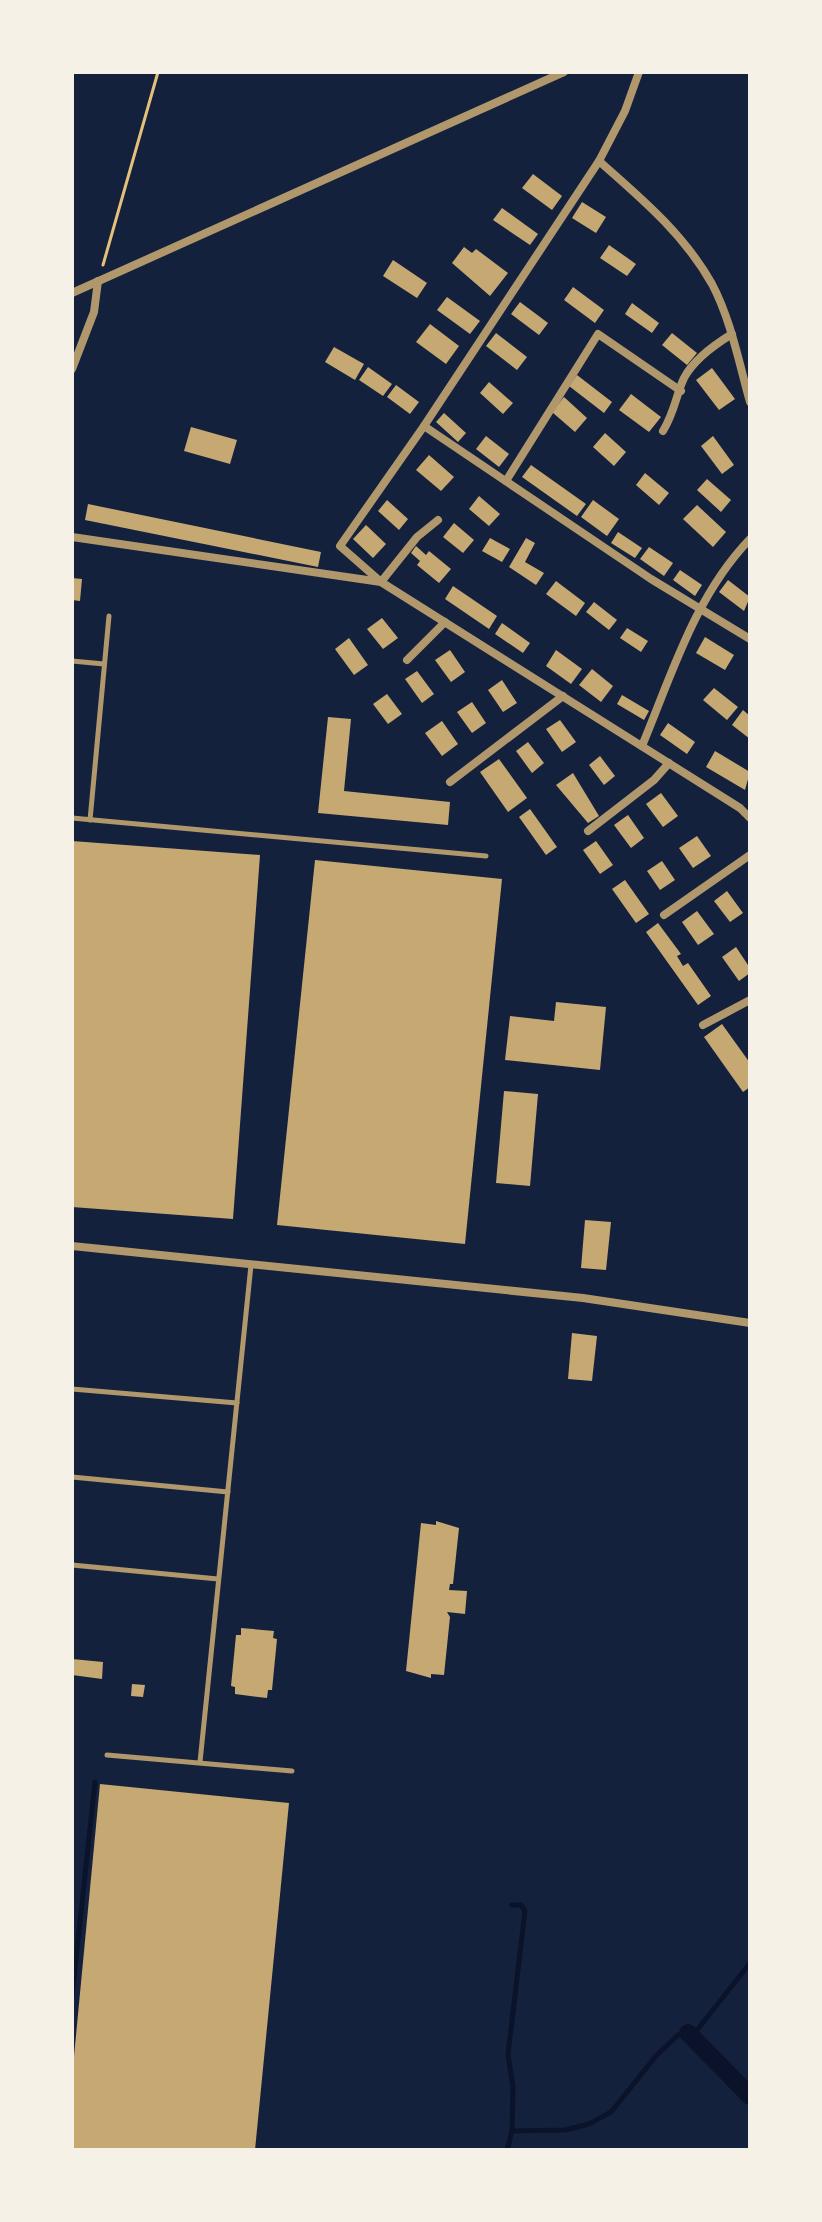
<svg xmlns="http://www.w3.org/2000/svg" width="822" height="2222" viewBox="0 0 822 2222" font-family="'IBM Plex Sans',sans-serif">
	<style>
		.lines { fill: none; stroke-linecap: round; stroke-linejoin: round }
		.stream { stroke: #0b132b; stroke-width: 5 }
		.canal { stroke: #0b132b; stroke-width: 18 }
		.building { fill: #c6a872 }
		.path { stroke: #e5c07b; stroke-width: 3 }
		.service { stroke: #b1986c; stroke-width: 5 }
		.minor { stroke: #b1986c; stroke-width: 8 }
	</style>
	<rect width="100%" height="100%" fill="#14213d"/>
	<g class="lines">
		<g class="stream">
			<polyline points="72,1997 95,1782"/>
			<polyline points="512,2131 513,2088 508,2054 525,1911 521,1905 512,1905"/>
			<polyline points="507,2150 512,2131 565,2130 589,2124 611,2112 656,2056 678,2035 697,2030 750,1963"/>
		</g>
		<polyline class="canal" points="688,2033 750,2096"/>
	</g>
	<g class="building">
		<polygon points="533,174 562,196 552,210 522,188"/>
		<polygon points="582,202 606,217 596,233 572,218"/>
		<polygon points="502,208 538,234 530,245 493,220"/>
		<polygon points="609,245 636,264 627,276 600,258"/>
		<polygon points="464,247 472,253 476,249 508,273 490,296 452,263"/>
		<polygon points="393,260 427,283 417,298 383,276"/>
		<polygon points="573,287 604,310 595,323 564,300"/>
		<polygon points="447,297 480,321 470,334 437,310"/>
		<polygon points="520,302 548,323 539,335 511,314"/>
		<polygon points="632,303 659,323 652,333 625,314"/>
		<polygon points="430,324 459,346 446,364 416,342"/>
		<polygon points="496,333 527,357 517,370 486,346"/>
		<polygon points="672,333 697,353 687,365 662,345"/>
		<polygon points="334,347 364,364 355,380 325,362"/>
		<polygon points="368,367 392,384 383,396 359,380"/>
		<polygon points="712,368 735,399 719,410 696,380"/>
		<polygon points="577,375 612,402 604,413 569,386"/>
		<polygon points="489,382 513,403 503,414 480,393"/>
		<polygon points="396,385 419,402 410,414 387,397"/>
		<polygon points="631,394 661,417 649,432 619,410"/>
		<polygon points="564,397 587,418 575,432 552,412"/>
		<polygon points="444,413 466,433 458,442 436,422"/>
		<polygon points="191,427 237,440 230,464 184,451"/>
		<polygon points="605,433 626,452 614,466 593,447"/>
		<polygon points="486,436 509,454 499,467 476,449"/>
		<polygon points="713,436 734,465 722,474 701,446"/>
		<polygon points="429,455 454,477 441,491 416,470"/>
		<polygon points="531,465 586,504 577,516 522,477"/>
		<polygon points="645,473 669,493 659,505 636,485"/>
		<polygon points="707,479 731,500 721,512 697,490"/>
		<polygon points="479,496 500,514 489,526 469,509"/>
		<polygon points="387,500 408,519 399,530 378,511"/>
		<polygon points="593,500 619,519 607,536 581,517"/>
		<polygon points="88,504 321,552 318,567 85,520"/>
		<polygon points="697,505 726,532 713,547 683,519"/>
		<polygon points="454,523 474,540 463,553 443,537"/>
		<polygon points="366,525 386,544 373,558 353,539"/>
		<polygon points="618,532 642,548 635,558 611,543"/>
		<polygon points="490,538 510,549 502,562 482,551"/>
		<polygon points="526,538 535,543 525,562 544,573 536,585 509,567"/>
		<polygon points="416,546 426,555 429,551 451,569 439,583 417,565 420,561 411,553"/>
		<polygon points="649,547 673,563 664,576 640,559"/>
		<polygon points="680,570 702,585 695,596 673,580"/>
		<polygon points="72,578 82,579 80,601 72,600"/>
		<polygon points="728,580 750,597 744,611 719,592"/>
		<polygon points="556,581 585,603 576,616 546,594"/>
		<polygon points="453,586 497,616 489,629 445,599"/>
		<polygon points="594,602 617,620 609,630 586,612"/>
		<polygon points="382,618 398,638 383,649 367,629"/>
		<polygon points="502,623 530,643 523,653 495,634"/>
		<polygon points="627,628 648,641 641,652 620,638"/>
		<polygon points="705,637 734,655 725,670 696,653"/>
		<polygon points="349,638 368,665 354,675 335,649"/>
		<polygon points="450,650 465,672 451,682 435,660"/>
		<polygon points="556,650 582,669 571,684 546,666"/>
		<polygon points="592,669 613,686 601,702 579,685"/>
		<polygon points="417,671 434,694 422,703 405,679"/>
		<polygon points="502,680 517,703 503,712 488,690"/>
		<polygon points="714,688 738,707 727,720 703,700"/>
		<polygon points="387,694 402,714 388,724 373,704"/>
		<polygon points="622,695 649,711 644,720 617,704"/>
		<polygon points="472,702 486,723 472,733 457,712"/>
		<polygon points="743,710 750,716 750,739 732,725"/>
		<polygon points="328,717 351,719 344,791 450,802 448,825 318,813"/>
		<polygon points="560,720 576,742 562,752 546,729"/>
		<polygon points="442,721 458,744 442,756 425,733"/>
		<polygon points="668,723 695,742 687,754 660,735"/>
		<polygon points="528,742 544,763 532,773 516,751"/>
		<polygon points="715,751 750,772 745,790 706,767"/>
		<polygon points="600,756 615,776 604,785 589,765"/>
		<polygon points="499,759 527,798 508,812 480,772"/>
		<polygon points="573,773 599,816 588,823 556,785"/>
		<polygon points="661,793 678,816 663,827 646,804"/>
		<polygon points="530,809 557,847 546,855 519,817"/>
		<polygon points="628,815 644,838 631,848 614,825"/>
		<polygon points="697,836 711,856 693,868 679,848"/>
		<polygon points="72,841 260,855 233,1219 72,1207"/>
		<polygon points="596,841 613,865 600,874 583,850"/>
		<polygon points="315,860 502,879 465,1244 277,1225"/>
		<polygon points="662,861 675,880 660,890 647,871"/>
		<polygon points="625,880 649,914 636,923 612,889"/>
		<polygon points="727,891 743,913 730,922 714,901"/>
		<polygon points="697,911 714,934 698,945 682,922"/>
		<polygon points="658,923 681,954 677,956 683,966 688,963 711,996 698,1005 646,932"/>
		<polygon points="736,947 750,968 750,973 739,981 722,957"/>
		<polygon points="556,1002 606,1007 600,1070 505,1060 510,1016 554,1021"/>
		<polygon points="722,1024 750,1063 750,1087 743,1092 704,1037"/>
		<polygon points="504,1091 538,1094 530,1186 496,1183"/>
		<polygon points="585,1220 611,1222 606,1270 581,1268"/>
		<polygon points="572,1333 597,1336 592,1381 568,1379"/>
		<polygon points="436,1521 459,1528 453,1584 450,1584 449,1590 467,1591 465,1614 447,1612 450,1617 444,1675 431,1674 431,1678 406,1671 421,1523 436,1525"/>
		<polygon points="241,1628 274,1631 273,1638 277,1639 272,1690 268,1690 267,1698 235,1694 235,1687 231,1686 236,1635 241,1635"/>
		<polygon points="72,1659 103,1662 102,1679 72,1675"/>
		<polygon points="132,1684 145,1685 143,1697 131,1696"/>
		<polygon points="100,1784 289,1803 255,2150 72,2150 72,2077"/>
	</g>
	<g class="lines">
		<polyline class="path" points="103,265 158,72"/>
		<g class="service">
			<polyline points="72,661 104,664"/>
			<polyline points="72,818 486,856"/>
			<polyline points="90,820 109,616"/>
			<polyline points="72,1389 237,1403"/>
			<polyline points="72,1477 228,1492"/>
			<polyline points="72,1565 218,1579"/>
			<polyline points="107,1755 292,1771"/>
			<polyline points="200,1762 251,1265"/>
		</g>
		<g class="minor">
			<polyline points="599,161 625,111 639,72"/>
			<polyline points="72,293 564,72"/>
			<polyline points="72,369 94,312 98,281"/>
			<path d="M424 426 599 161C641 198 684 234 712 284 731 320 739 363 750 402"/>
			<path d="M663 431C675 411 676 395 684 378 694 359 714 345 732 334"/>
			<polyline points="506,481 598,334 681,391"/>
			<polyline points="72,537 381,582 417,537 438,520"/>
			<polyline points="750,639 651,579 424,426 340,546 381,582 740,808 750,818"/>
			<polyline points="407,660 445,622"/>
			<path d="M642 746C672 674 695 596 750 539"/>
			<polyline points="450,782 563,696"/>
			<polyline points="588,831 654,780 669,763"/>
			<polyline points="664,915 750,855"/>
			<polyline points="703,1025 750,1000"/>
			<polyline points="72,1246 583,1298 750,1323"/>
		</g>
	</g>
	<rect width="822" height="2222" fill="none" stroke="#f6f1e7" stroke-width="148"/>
</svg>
